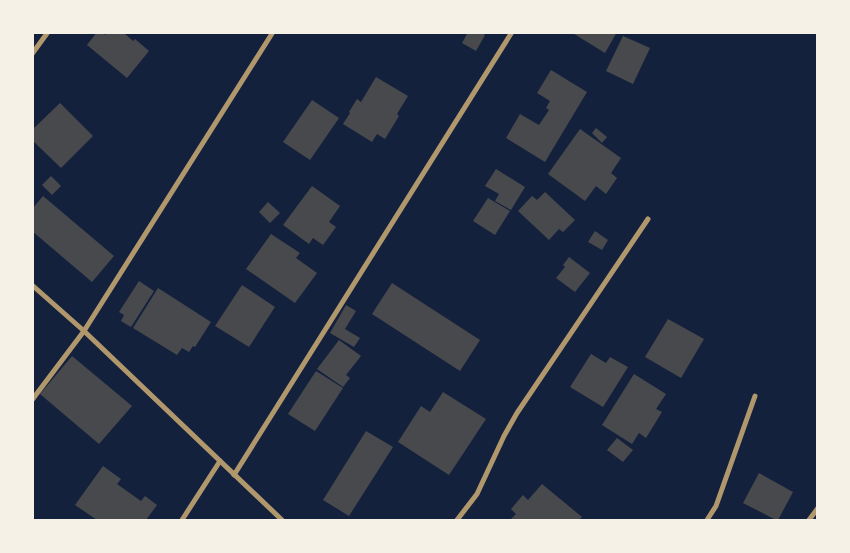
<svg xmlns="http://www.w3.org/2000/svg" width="850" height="553" viewBox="0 0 850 553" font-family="Raleway,sans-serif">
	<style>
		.building { fill: #48494c }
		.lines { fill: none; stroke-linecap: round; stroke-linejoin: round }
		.minor { stroke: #b1986c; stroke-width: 5 }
	</style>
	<rect width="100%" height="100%" fill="#14213d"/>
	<g class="building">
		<polygon points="97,32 102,32 105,35 107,32 123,32 133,41 135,39 149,51 127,78 87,45"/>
		<polygon points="468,32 481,32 485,35 476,51 462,43"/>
		<polygon points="571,32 617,32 605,53"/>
		<polygon points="623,36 650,48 633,84 606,71"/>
		<polygon points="551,70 587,92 545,162 506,138 520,114 539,125 549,110 546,108 550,101 537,93"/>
		<polygon points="376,77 408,96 397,114 399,116 385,139 377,134 372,142 343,124 350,113 349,112 357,99 361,102"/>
		<polygon points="312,100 339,118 310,160 283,142"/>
		<polygon points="60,103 93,136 61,168 32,140 32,130"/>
		<polygon points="596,128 607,137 602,143 592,133"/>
		<polygon points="580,129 621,158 611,173 617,178 606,194 596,186 585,201 548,174"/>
		<polygon points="496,169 525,187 511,210 495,201 499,194 485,186"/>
		<polygon points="51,176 61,186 52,195 42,185"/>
		<polygon points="312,186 340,206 329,222 336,227 323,245 313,238 309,244 283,225"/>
		<polygon points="545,192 575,220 563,232 559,229 549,240 518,211 532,196 537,200"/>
		<polygon points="43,196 114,256 92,282 32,231 32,209"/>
		<polygon points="488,198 510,211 495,235 473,221"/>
		<polygon points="268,202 280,213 270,223 259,212"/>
		<polygon points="595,231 608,240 602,250 588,242"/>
		<polygon points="271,234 300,253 296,258 317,273 295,303 246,269"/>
		<polygon points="569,257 590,273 575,292 556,278 565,267 563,265"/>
		<polygon points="139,281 154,291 131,327 121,321 124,315 119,312"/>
		<polygon points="392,283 480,340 460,371 372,314"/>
		<polygon points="242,285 275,307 249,347 215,326"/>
		<polygon points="158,288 211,322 195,347 193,346 189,352 182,348 177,355 133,328"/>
		<polygon points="346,305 356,311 345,329 360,338 354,347 330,333"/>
		<polygon points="668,319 704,339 681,378 645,357"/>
		<polygon points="339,340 361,356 346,375 350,378 343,387 317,369"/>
		<polygon points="591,354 606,363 610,357 628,367 603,407 570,387"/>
		<polygon points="72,356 132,406 99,444 40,394"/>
		<polygon points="316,371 343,388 315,431 288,414"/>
		<polygon points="634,374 666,394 656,409 662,412 646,438 639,433 632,444 602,425"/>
		<polygon points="443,392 486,419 449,475 398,442 421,406 430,412"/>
		<polygon points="366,431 393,447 349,516 323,500"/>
		<polygon points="617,438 633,450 623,462 607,450"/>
		<polygon points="103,466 121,479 117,484 141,501 145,496 157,505 146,520 97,520 75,505"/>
		<polygon points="759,473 793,492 778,520 776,520 743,503"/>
		<polygon points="542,484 582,517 579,520 510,520 516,514 511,509 523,495 528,500"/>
	</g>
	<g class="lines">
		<g class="minor">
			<polyline points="32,54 48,32"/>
			<polyline points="32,285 84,331 282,520"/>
			<polyline points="32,400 84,331 273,32"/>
			<polyline points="234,475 512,32"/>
			<polyline points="182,520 220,461"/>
			<polyline points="457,520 477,494 504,436 517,413 648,219"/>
			<polyline points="707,520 716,506 755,396"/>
			<polyline points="809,520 818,508"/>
		</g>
	</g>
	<rect width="850" height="553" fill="none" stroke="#f6f1e7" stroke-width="68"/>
</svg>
